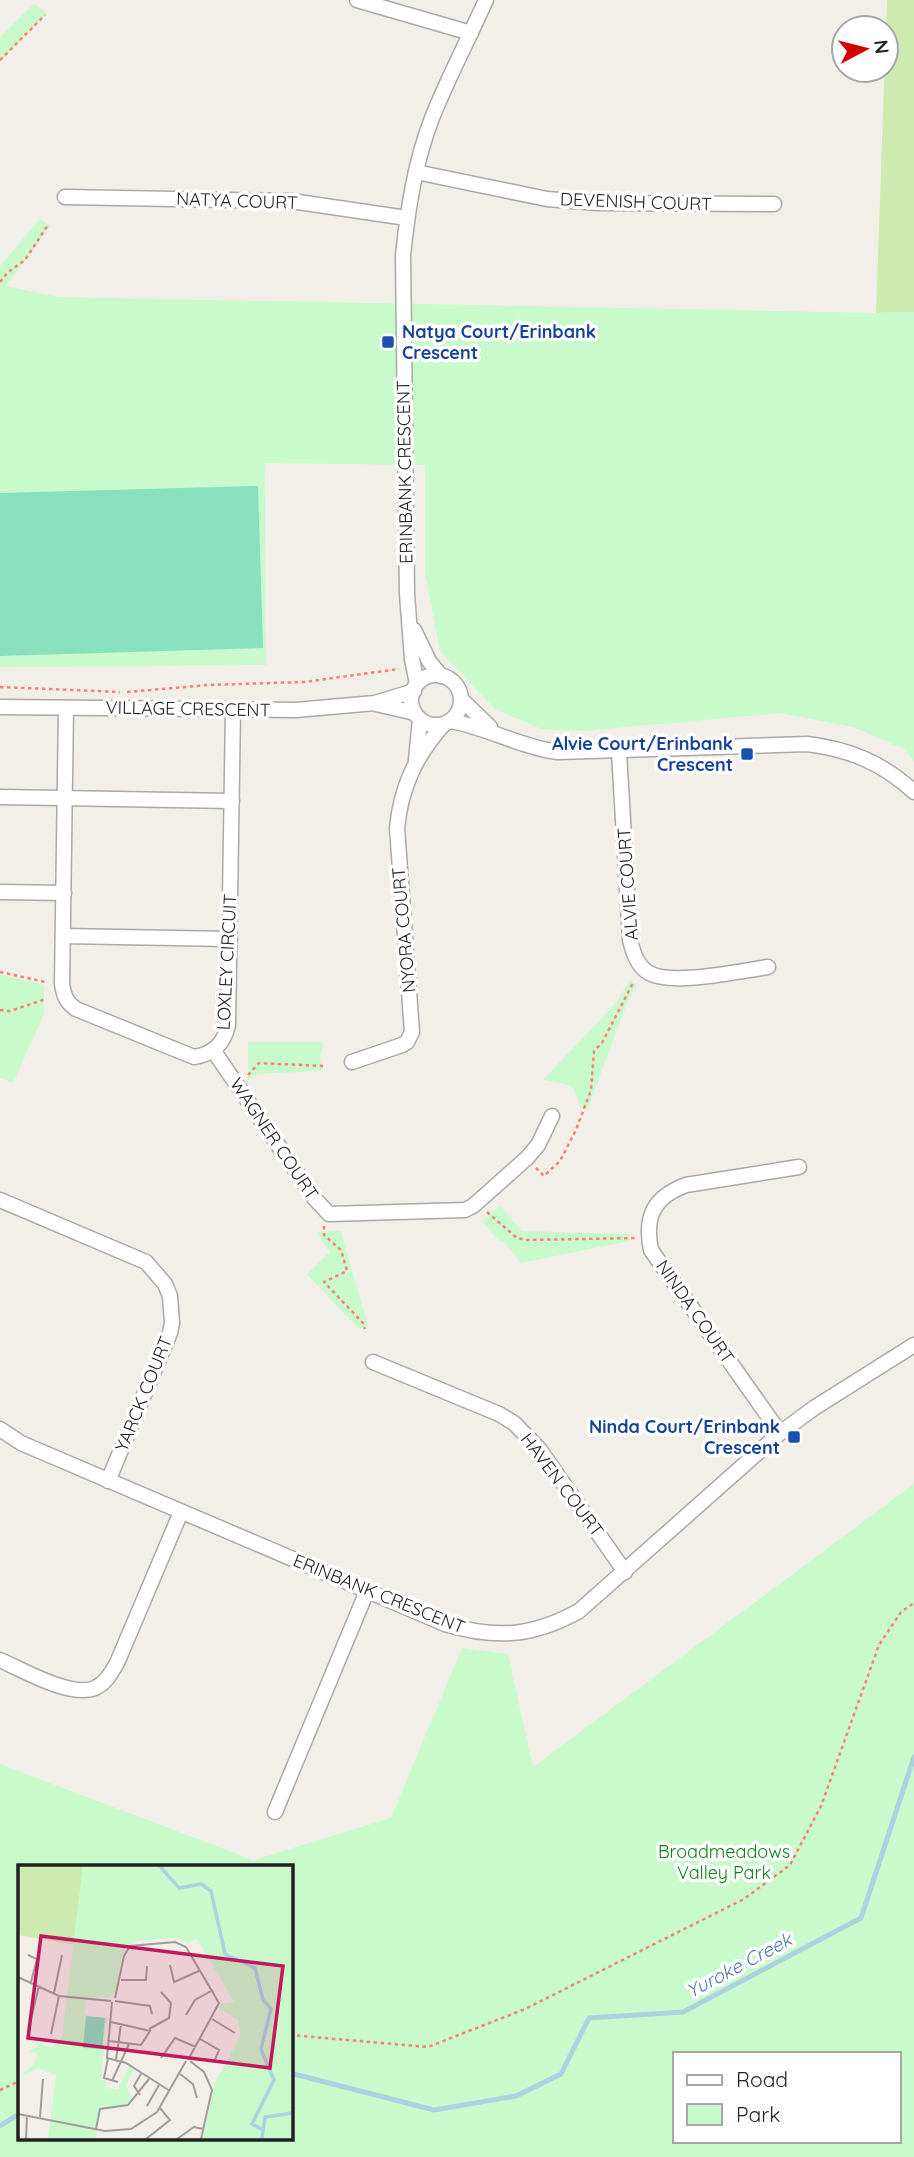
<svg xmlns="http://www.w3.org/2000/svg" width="914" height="2157" viewBox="0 0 914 2157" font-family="Quicksand,sans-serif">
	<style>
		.grass { fill: #cdebb0 }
		.park { fill: #c8facc; fill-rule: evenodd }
		.pitch { fill: #88e0be }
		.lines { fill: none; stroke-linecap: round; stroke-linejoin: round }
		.stream { stroke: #aad3df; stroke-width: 5 }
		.minor-casing { stroke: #a9a9a9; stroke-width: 17 }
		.path { stroke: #fa8072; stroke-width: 2.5; stroke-dasharray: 3.5 3.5; stroke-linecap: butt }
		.minor { stroke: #fff; stroke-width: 14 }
		.transit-dot { fill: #1a4fb4; stroke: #fff; stroke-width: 2.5 }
		.labels { text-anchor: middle; stroke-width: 7; stroke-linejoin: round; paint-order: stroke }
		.street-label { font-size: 18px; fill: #222; stroke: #fff }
		.transit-label { font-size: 18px; font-weight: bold; fill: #164399; stroke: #fff; text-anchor: end }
		.park-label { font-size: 18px; fill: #0c8416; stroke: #fff }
		.water-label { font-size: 19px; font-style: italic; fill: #4a7aab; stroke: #fff }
		.inset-river { fill: none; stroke: #aad3df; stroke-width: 3.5 }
		.inset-road { fill: none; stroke: #9f9d99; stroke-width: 2 }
		.view { fill: #c2185b; fill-opacity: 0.15; stroke: #c2185b; stroke-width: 3.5 }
		.inset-edge { fill: none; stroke: #222; stroke-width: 3.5 }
	</style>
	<rect width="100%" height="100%" fill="#f2efe9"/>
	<polygon class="grass" points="887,0 914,0 914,312 876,313"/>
	<g class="park">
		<polygon points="34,4 47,13 0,62 0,37"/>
		<polygon points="40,219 50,226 6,286 57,297 876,313 914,312 914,761 904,749 853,727 780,713 584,731 541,729 495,709 440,651 425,573 425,465 265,463 266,665 0,667 0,266"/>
		<polygon points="0,974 44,985 44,1014 13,1083 0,1078"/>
		<polygon points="630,980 636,985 627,1003 587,1110 580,1107 574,1089 562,1083 543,1080 616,1003"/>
		<polygon points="248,1042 324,1042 320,1057 322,1071 256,1074 248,1080"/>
		<polygon points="500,1205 522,1231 629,1234 630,1241 521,1263 505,1243 500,1242 482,1221"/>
		<polygon points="341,1231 368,1326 359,1329 307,1274 330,1252 316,1232"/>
		<path d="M914 1484V2157H0V1764L253 1860 391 1818 462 1648 508 1654 533 1767ZM19 1867H290V2138H19ZM674 2054H898V2141H674Z"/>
	</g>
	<polygon class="pitch" points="258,486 263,648 0,656 0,493"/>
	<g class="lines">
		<g class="stream">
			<polyline points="290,2073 434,2110 516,2096 561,2074 589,2018 683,2012 861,1918 914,1757"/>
			<polyline points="0,2126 19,2114"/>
		</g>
		<defs>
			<g id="minor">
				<polyline points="357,0 471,33"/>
				<polyline points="416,172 547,199 598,203 774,204"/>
				<polyline points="65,197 291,201 407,218"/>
				<polyline points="414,630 429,661 441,676"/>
				<circle cx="436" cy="700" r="25"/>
				<path d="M417 684 412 659 407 594 403 255C408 208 415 162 432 118 448 78 468 40 486 0"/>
				<polyline points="461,699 490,727"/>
				<polyline points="376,704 415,713"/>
				<polyline points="0,707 296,710 375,703 414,691"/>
				<path d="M66 708 62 984C64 996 66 1002 76 1009L194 1057C213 1054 224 1044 228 1025L233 710"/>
				<path d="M451 721C488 728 521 747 558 752L807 744C849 749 883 763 914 792"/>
				<path d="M619 752 630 940C633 952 637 966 649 973 672 986 740 971 768 967"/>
				<polyline points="416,760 420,719"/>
				<polyline points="0,797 232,801"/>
				<polyline points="0,892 64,893"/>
				<polyline points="63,936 230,939"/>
				<polyline points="213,1050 315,1199 329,1214 465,1210 473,1206 527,1158 538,1145 552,1116"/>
				<path d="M352 1062 402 1045 407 1042 412 1032 397 828C401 787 416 755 444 724"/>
				<polyline points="0,1200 146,1262 165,1284 170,1296 172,1323 170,1333 108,1481"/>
				<polyline points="373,1362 499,1414 514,1423 540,1450 625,1572"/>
				<path d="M0 1429 21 1443 445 1624C496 1639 532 1637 579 1611L780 1433 814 1408 914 1345"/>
				<path d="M780 1433 651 1250C644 1216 654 1197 686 1185L799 1167"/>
				<path d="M0 1660C23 1670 71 1698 95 1688 106 1683 111 1673 117 1663L181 1512"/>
				<polyline points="275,1812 367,1591"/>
			</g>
		</defs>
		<use href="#minor" class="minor-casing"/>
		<g class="path">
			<polyline points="0,60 45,15"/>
			<polyline points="0,282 7,273 25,260 48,225"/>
			<polyline points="0,687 120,692"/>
			<polyline points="127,692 208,685 304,682 399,669"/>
			<polyline points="0,972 46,982"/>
			<polyline points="0,1010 10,1011 46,999"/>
			<polyline points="248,1075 259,1063 323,1066"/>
			<polyline points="536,1168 544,1176 560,1161 576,1130 591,1090 594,1051 602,1043 634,981"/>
			<polyline points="487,1212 517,1238 526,1240 635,1238"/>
			<polyline points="324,1226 324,1235 341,1250 347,1271 324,1282 363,1323 365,1329"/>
			<polyline points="290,2035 428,2047 525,2009 744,1899 790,1865 821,1806 879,1645 901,1612 914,1603"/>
			<polyline points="0,2090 19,2081"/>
		</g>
		<use href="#minor" class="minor"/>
	</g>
	<g class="transit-dot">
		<rect x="381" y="335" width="14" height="14" rx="3.5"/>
		<rect x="740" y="747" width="14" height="14" rx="3.5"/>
		<rect x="787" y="1430" width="14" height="14" rx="3.5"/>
	</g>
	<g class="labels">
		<g class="street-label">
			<text transform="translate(237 201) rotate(2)" y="6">NATYA COURT</text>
			<text transform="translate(636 202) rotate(2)" y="6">DEVENISH COURT</text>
			<text transform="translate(405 472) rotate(-91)" y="6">ERINBANK CRESCENT</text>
			<text transform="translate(188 709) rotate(1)" y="6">VILLAGE CRESCENT</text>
			<text transform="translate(628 884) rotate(-94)" y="6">ALVIE COURT</text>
			<text transform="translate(404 930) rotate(-95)" y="6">NYORA COURT</text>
			<text transform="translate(227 962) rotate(-87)" y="6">LOXLEY CIRCUIT</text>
			<text transform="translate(274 1139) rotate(56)" y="6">WAGNER COURT</text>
			<text transform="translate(695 1312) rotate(55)" y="6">NINDA COURT</text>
			<text transform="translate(144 1394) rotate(-68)" y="6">YARCK COURT</text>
			<text transform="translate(562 1485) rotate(53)" y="6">HAVEN COURT</text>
			<text transform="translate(379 1594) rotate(22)" y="6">ERINBANK CRESCENT</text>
		</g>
		<g class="transit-label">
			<text x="402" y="338" text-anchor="start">Natya Court/Erinbank<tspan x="402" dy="21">Crescent</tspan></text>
			<text x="733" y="750">Alvie Court/Erinbank<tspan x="733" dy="21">Crescent</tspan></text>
			<text x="780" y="1433">Ninda Court/Erinbank<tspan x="780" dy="21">Crescent</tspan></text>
		</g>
		<g class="park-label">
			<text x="724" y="1858">Broadmeadows<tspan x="724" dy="21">Valley Park</tspan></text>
		</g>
		<g class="water-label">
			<text transform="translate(739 1965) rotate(-28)" y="7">Yuroke Creek</text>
		</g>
	</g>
	<g transform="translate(18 1865)">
		<rect width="275" height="275" fill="#f2efe9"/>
		<path d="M0 0H65L58 80 0 70Z" fill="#cdebb0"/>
		<path d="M65 0H275V274H185L197 218 222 171 220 155 202 144 203 139 216 137 179 74 170 78 158 73 117 76 107 82 97 128 89 133H68L66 150 89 153 83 215 88 216 87 223 100 224 111 202 116 205 108 221 115 235 99 242 81 241 78 274H30L38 210 19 203 2 212 17 198 19 188 10 187 20 181 13 168 23 180 35 181 40 177 36 171 42 176 44 171Z" fill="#c8facc"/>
		<path d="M68 151 87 153 84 184 65 183Z" fill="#88e0be"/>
		<path class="inset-river" d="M141 0 161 23 183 19 193 26 207 89 237 103 245 135 253 144 243 184 256 215 234 259 245 265M244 274 247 252 275 248"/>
		<path class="inset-road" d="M10 90 19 94 13 117M152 100 156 117 181 106M0 112 41 131 93 136M103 115H128L129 101M36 128 44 90M97 133 106 91 112 81 157 77 168 82 201 138 170 195M97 136 132 141 134 149M94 137 89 193 108 198 152 226M168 150 177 135 195 125M194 154 217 168M131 164 151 153 153 138 143 127M10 166 21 121M33 169 41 131M182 174 201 185 196 197M91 176 123 180 132 166 93 157M90 193 86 213 100 217M143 193 157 173 178 182M98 195 103 159M172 196 186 207 194 225 183 274M162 209 175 219 179 233M0 213V239M94 216 111 179M122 230 116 221 123 209M129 241 141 220M0 249 87 266 113 264 139 247 168 196M22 252 25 214M78 264 82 244 110 240 131 214M8 274 9 251M128 274 152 255 142 243M159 274 176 262 185 264"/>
		<path class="view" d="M23 71 265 101 252 203 10 173Z"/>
		<rect width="275" height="275" class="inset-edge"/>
	</g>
	<rect x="673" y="2052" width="228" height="91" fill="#ffffff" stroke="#a7a7a7" stroke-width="2"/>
	<rect x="687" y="2075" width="35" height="10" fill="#ffffff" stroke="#a7a7a7" stroke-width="2"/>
	<text x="736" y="2087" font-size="21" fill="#222222">Road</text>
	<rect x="687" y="2104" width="35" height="21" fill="#c8facc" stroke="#a7a7a7" stroke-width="2"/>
	<text x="736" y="2122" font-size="21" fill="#222222">Park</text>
	<g transform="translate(865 49) rotate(83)"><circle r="33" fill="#ffffff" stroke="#a7a7a7" stroke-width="2"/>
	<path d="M0-5L12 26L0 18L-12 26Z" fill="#d40000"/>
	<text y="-10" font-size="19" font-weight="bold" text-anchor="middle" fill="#222222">N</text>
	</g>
</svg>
